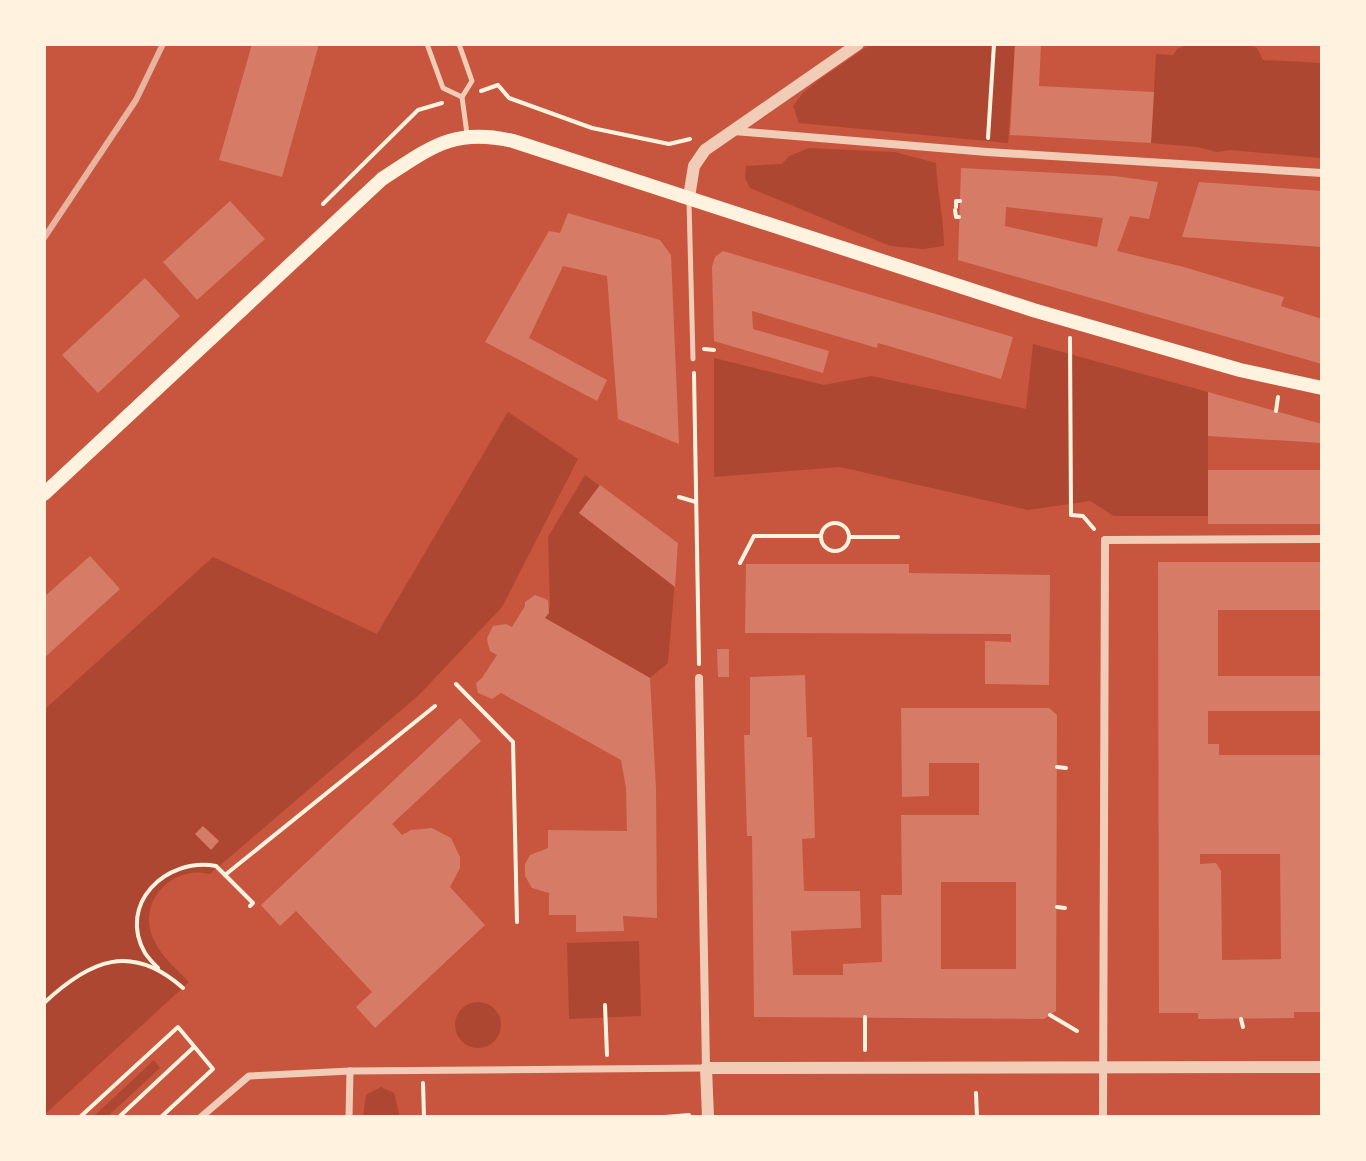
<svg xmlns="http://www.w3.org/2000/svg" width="1366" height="1161" viewBox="0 0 1366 1161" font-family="'Exo 2',sans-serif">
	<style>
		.green { fill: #ae4732 }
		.building { fill: #d67c66; fill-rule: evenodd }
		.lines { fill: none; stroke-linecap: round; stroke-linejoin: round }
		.path { stroke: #fff3e0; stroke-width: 4 }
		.service { stroke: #f1ccb7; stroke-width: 5 }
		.pedestrian { stroke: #f1ccb7; stroke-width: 7 }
		.minor { stroke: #f1ccb7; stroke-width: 8 }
		.tertiary { stroke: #f1ccb7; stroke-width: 12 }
		.secondary { stroke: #fff3e0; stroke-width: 14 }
		.rail { stroke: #e9b49f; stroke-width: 6 }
	</style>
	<rect width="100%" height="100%" fill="#c8553d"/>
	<g class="green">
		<polygon points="871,44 1015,44 1008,143 799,123 793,106 803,93 819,80"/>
		<polygon points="1188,44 1245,44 1257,48 1263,60 1322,63 1322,158 1230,150 1217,152 1197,147 1151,143 1156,54 1173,55 1177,49"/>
		<path d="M809 148 895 152 936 163C937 191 944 218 944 246L923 249 890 246 750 188 745 178 746 166 782 164 789 156Z"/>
		<polygon points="1033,344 1208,392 1208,516 1114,516 1090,501 1028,510 840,467 714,477 714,358 824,385 871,376 1026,409"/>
		<path d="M508 412 578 459 502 607 419 695 210 874C172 864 137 902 153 938 160 955 176 969 189 982L44 1115V710L213 557 377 634Z"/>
		<polygon points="585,475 678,543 668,663 650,678 545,618 550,606 548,537"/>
		<polygon points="639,941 641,1016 569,1019 567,943"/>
		<circle cx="478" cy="1025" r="23"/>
		<polygon points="154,1060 160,1068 107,1117 93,1117"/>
		<polygon points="381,1087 394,1093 400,1117 363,1117 366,1095"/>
	</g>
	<g class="building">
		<polygon points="252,44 319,44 282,177 219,160"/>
		<polygon points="1015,44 1041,45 1039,86 1154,92 1151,143 1010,135"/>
		<path d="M961 168 1115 176 1158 182 1149 219 1130 216 1117 251 1184 267 1284 297 1281 306 1322 319V364L958 260ZM1006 207 1103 218 1097 247 1005 226Z"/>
		<polygon points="1199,182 1322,191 1322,247 1182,237"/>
		<polygon points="230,201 265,239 197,300 163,262"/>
		<polygon points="568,213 660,240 671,255 679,444 618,419 607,276 563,266 529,338 607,380 597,401 485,342 549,231 560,233"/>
		<polygon points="723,251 1013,337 1001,379 878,343 877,348 752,311 753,329 829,351 823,373 714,341 712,267 715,257"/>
		<polygon points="145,278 180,316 98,393 62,355"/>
		<polygon points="1208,392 1322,424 1322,443 1208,436"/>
		<rect x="1208" y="470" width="114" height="54"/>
		<polygon points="600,485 678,543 675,587 579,513"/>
		<polygon points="90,556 120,589 44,658 44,597"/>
		<path d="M1158 562H1322V610H1218V676H1322V711H1208V744H1219V755H1322V1012H1294V1018L1198 1019V1013H1159ZM1200 854H1280L1281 959 1222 960 1221 871 1216 863 1200 864Z"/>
		<polygon points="746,564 909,564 909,573 1050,575 1049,685 985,684 985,641 1011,642 1011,634 745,633"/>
		<polygon points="535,595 548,600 549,613 545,618 650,678 656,788 657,918 623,916 624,931 576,932 576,915 549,915 549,893 532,888 525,876 525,864 530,855 548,848 548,830 627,831 626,788 621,760 501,693 492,699 478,693 476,683 482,678 497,655 490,651 488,644 487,638 493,626 506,624 512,627 525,606 525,602"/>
		<polygon points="717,649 729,649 729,677 718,677"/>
		<path d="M805 675 807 737H812L815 838 802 839 804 891H860L861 928 791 931 793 975H843V964L882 962 881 895H902L901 815H979V763H929V796L902 797 901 708H1049L1057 715 1056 1011 1044 1019 754 1017 752 836H747L744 735H750V677ZM941 882H1016V969H941Z"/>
		<polygon points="460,718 481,741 392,824 402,835 411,830 432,828 451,838 460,857 460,868 450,887 485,925 375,1028 356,1007 372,992 296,911 280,926 261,905"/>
		<polygon points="203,826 219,841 211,850 195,834"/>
	</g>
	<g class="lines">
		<g class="path">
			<polyline points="481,91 498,85 509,98 592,128 669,144 690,139"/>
			<polyline points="988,138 994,44"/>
			<polyline points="323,204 418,110 442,103"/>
			<polyline points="956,207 956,201 960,201"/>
			<polyline points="955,210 956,217 959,217"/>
			<polyline points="1070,338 1071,515 1083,516 1094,529"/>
			<polyline points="704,349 714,350"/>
			<polyline points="694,373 699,664"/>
			<polyline points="1276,411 1278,397"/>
			<polyline points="679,497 696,502"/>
			<circle cx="835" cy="537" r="14"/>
			<polyline points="850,537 898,537"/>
			<polyline points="740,563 754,536 821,536"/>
			<polyline points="456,684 513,742 517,922"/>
			<polyline points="1057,767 1066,768"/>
			<polyline points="225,875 435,706"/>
			<polyline points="1057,907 1065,908"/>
			<path d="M158 968C154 964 149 959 145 953 117 904 166 857 216 866L253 903 250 906"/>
			<path d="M44 1003C90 960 131 942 183 988"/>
			<polyline points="605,1005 607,1055"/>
			<polyline points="1050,1015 1077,1031"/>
			<polyline points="865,1017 865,1050"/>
			<polyline points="1241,1019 1243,1027"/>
			<polyline points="423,1083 424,1117"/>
			<polyline points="976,1093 977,1117"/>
			<polyline points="80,1117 178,1027 213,1069 161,1117"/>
			<polyline points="119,1117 194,1047"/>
			<polyline points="665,1117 689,1115"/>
		</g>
		<g class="service">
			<polyline points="427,44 443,88 462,97"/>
			<polyline points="459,44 472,81 462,97 467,134"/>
			<polyline points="689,202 693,359"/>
		</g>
		<g class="pedestrian">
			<polyline points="201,1117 249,1076 350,1071 706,1068"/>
			<polyline points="349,1117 350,1071"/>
		</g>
		<g class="minor">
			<polyline points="734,131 987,152 1322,173"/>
			<polyline points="699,678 706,1068"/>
			<polyline points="1103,1117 1105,540 1322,539"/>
		</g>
		<g class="tertiary">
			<polyline points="689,197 694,166 705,150 858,44"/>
			<polyline points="708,1117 706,1068 1322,1067"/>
		</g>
		<path class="secondary" d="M44 494 382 179C430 148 453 127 513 141L1033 310 1240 370 1322 388"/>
		<polyline class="rail" points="44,238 136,100 163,44"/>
	</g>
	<rect width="1366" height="1161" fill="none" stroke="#fff3e0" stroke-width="92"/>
</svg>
